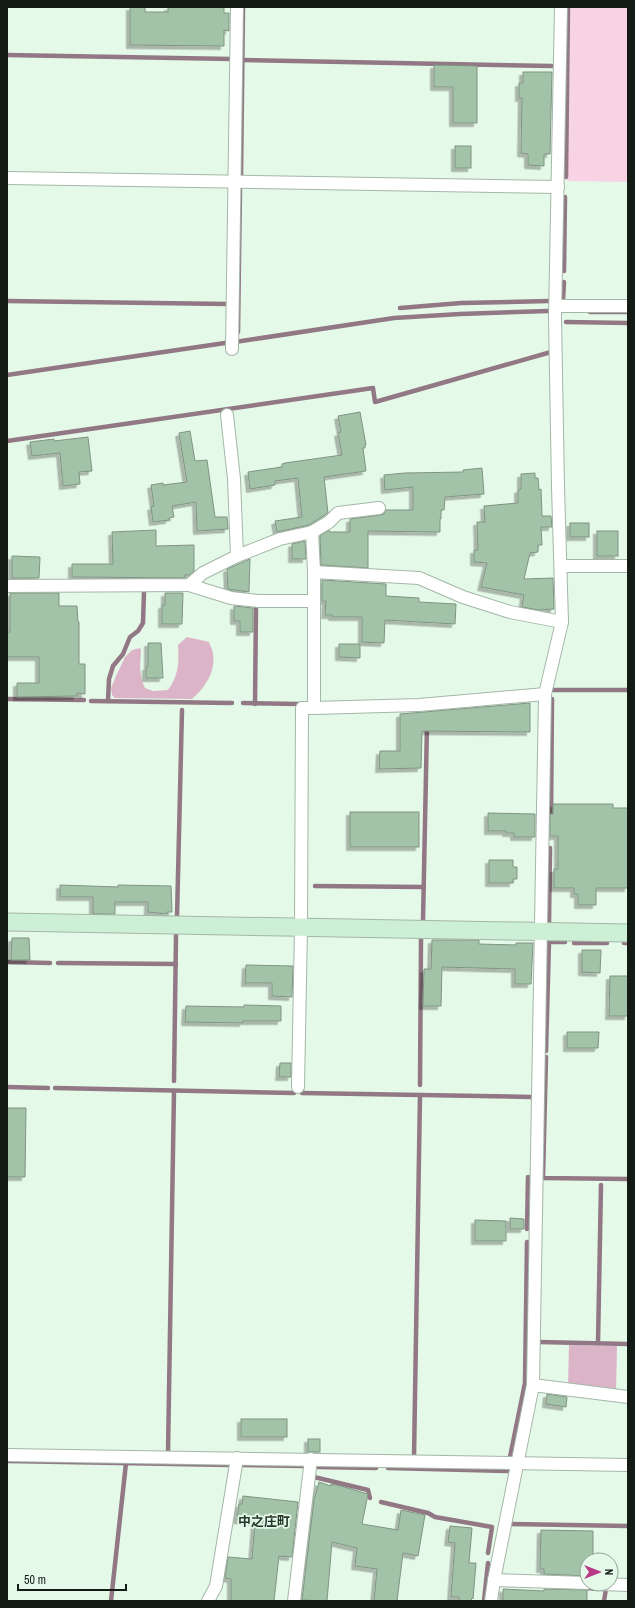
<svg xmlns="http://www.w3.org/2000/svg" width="635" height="1608" viewBox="0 0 635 1608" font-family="'Archivo Narrow','Noto Sans JP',sans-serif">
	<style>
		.green { fill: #f7d3e4 }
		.forest { fill: #dcb4c8 }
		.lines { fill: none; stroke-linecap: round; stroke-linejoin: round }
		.stream { stroke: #917884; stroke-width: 4.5 }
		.building { fill: #a2c3a7; stroke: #819383; filter: url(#shadow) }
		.street-casing { stroke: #a4b7a7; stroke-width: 14 }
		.secondary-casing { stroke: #a4b7a7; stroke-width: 19 }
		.street { stroke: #fff; stroke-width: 12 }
		.secondary { stroke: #cdefd5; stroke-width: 17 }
		.labels { text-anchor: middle; stroke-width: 3.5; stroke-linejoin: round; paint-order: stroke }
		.quarter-label { font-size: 13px; font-weight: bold; fill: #27362a; stroke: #e5f9e8 }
	</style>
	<defs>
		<filter id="shadow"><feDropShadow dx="-3.5" dy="3.5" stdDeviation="0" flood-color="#0004"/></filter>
	</defs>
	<rect width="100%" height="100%" fill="#e5f9e8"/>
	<polygon class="green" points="570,7 628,7 628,182 567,181"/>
	<g class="forest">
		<path d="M187 637 209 642C210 646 213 650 213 654 216 672 204 689 192 699L115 698 112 695 111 688 116 676 125 657 132 650 140 648 141 651C140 665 139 676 145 688L153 691 168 690C179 675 179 662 178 645Z"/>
		<polygon points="569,1345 617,1346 616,1392 568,1386"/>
	</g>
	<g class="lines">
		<g class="stream">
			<polyline points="7,55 232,59"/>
			<polyline points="242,60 552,66"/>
			<polyline points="241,176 243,7"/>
			<polyline points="566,177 568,7"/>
			<polyline points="564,271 565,197"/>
			<polyline points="7,301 227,304"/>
			<polyline points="563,301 564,282"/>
			<polyline points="400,308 461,303 549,301"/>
			<polyline points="590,312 628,312"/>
			<polyline points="566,322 628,323"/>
			<polyline points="238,332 240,189"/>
			<polyline points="235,342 394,318 460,314 548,311"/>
			<polyline points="7,375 225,343"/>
			<polyline points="7,441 373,388 375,402 551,352"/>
			<polyline points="553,690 628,690"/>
			<polyline points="7,699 84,700"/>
			<polyline points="91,701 232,703"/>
			<polyline points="108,701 109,679 113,666 123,654 130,637 138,631 143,623 144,591"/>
			<polyline points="243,703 300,704"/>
			<polyline points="255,704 256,605"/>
			<polyline points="551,819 552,699"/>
			<polyline points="315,886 423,887"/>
			<polyline points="177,917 182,710"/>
			<polyline points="423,921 427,725"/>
			<polyline points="549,924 550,848"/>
			<polyline points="574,943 607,943"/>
			<polyline points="624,943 628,943"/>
			<polyline points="7,962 50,963"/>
			<polyline points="58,963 176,964"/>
			<polyline points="546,1051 549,942 565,942"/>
			<polyline points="546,1057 543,1178 628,1179"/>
			<polyline points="174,1081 176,935"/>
			<polyline points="420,1085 421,939"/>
			<polyline points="7,1087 48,1088"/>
			<polyline points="55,1088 294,1093"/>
			<polyline points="302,1093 532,1097"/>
			<polyline points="527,1229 528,1177"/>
			<polyline points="539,1342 628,1344"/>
			<polyline points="598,1343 601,1185"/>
			<polyline points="168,1453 174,1091"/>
			<polyline points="414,1457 420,1095"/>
			<polyline points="510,1457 525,1383 527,1242"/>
			<polyline points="7,1461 230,1465"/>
			<polyline points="241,1465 304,1466"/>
			<polyline points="317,1467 376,1468"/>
			<polyline points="388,1468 507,1471"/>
			<polyline points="314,1477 368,1490 370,1498"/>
			<polyline points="381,1502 428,1513 435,1517 492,1527 488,1553"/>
			<polyline points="510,1524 628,1526"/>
			<polyline points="584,1588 606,1589 604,1601"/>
			<polyline points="111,1601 126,1463"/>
			<polyline points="484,1601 488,1563"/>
		</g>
	</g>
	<g class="building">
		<polygon points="130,7 145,7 145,12 168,12 168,7 224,7 224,13 229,13 229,31 224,30 224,46 130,45"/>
		<polygon points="434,65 477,66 477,123 453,123 453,87 434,87"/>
		<polygon points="523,72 552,72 550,154 544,154 544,166 528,165 528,154 521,153 522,98 519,98 519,83 523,83"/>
		<rect x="455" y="146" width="16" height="22"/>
		<polygon points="360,412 366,445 365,445 365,448 363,448 366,471 324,477 328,513 309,525 277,532 275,521 302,517 298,478 275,481 275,485 250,489 248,472 282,467 282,464 285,463 342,455 338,433 341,432 338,416"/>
		<polygon points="190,431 195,461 207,460 215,517 227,517 228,529 197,531 196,502 172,506 174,517 169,518 169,520 153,522 151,507 154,506 151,485 163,483 163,485 187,482 179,433"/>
		<polygon points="88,437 92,471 79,472 80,484 63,486 60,453 32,456 30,442 54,439 54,441"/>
		<polygon points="482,468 484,494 445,497 444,510 441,510 441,519 440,519 440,532 368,531 368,568 321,565 320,536 329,530 330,532 350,532 350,519 380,515 384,514 386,510 413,510 413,487 385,490 384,475 405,473 463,472 463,470"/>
		<polygon points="535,473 535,478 538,478 539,490 541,489 542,516 551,516 552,527 541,527 542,545 538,545 538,552 530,553 524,579 553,578 554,609 539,610 522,607 524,595 481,587 487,563 474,562 474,550 478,550 477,522 485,522 484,506 518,503 518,490 521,489 521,474"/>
		<rect x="570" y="523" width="19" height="14"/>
		<polygon points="156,530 156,546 194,545 194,571 189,575 185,575 184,578 72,577 72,564 113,564 112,532"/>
		<rect x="597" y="531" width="21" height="25"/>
		<polygon points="305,541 306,559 292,559 292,544"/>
		<polygon points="12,556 40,557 39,578 12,578"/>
		<polygon points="250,559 249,592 228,589 227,569"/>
		<polygon points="322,580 386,584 386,596 419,598 419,602 456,604 455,624 385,620 384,643 362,642 362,617 332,617 332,615 325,615 326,601 322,601"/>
		<polygon points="10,593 59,593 59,606 77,606 78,622 79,622 79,664 85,664 85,694 77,693 77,696 17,697 17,683 39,683 39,657 7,657 7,632 10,632"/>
		<polygon points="165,593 183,593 182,624 162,624 162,605 165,605"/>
		<polygon points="234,606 253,608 253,632 240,632 240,621 234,621"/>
		<polygon points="148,643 161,643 163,678 146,678 146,667 148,667"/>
		<polygon points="339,644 360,644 360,658 339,657"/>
		<polygon points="530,703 530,732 422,731 421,768 379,769 380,751 400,751 400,714"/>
		<polygon points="553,804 613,804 613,808 628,808 628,888 596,888 596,905 578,905 578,894 574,894 574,888 554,888 554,869 558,869 558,836 550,836 550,814 553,814"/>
		<rect x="350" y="812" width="69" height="35"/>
		<polygon points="488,813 535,814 535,837 514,837 514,833 506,833 506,831 488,831"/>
		<polygon points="489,860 513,860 513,867 517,867 517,879 513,879 513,883 489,883"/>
		<polygon points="60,885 118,887 118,885 171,886 172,912 167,912 167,914 148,912 148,902 115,902 115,914 93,914 93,897 60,897"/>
		<polygon points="12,938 29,938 30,960 11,960"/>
		<polygon points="432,940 479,940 479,944 516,945 516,943 533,943 531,984 515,984 515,969 442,967 441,1006 423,1006 424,969 431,969"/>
		<polygon points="582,950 601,950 600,973 582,972"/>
		<polygon points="246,965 293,966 292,997 272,996 272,983 245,983"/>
		<polygon points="610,976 628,976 628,1016 609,1016"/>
		<polygon points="244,1005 281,1006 281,1021 243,1021 243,1023 185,1022 186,1006 244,1007"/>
		<polygon points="567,1032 599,1032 598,1048 567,1048"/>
		<polygon points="280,1063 291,1063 291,1077 279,1077"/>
		<polygon points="7,1108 26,1108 25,1177 7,1177"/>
		<polygon points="510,1218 524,1219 524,1229 510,1229"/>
		<polygon points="475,1220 506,1221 506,1241 475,1241"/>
		<polygon points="547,1394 567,1397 566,1407 546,1404"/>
		<rect x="241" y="1419" width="46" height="18"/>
		<rect x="308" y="1439" width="12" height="13"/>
		<polygon points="319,1482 331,1486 331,1484 341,1486 368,1494 362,1524 398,1530 401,1510 425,1515 418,1556 403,1553 397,1601 374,1601 377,1569 355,1566 357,1548 332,1542 327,1601 302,1600 314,1500"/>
		<polygon points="243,1496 298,1502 292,1557 279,1556 274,1601 231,1601 231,1579 225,1578 228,1557 252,1559 255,1522 237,1520 239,1504 242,1504"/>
		<polygon points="450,1526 472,1528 469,1563 476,1563 473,1599 472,1598 471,1601 459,1601 459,1597 451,1597 455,1543 448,1542"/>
		<polygon points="541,1530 593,1531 593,1560 587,1560 587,1576 544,1574 544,1569 540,1569"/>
		<polygon points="503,1589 544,1591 544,1589 587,1590 587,1601 503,1601"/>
	</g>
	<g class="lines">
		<defs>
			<g id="street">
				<polyline points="7,178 558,187"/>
				<polyline points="556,306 628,306"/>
				<polyline points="232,349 237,7"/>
				<polyline points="227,415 234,479 237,556"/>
				<polyline points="561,566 628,566"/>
				<polyline points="314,572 419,578 463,597 510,612 562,622"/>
				<polyline points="189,585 231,598 258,601 314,601"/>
				<polyline points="7,586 189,585 203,573 237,556 280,539 312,532 329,522 338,513 379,508"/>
				<polyline points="314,708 419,705 545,694"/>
				<polyline points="298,1087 301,928 302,708 314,708 314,572 312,532"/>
				<polyline points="533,1385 628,1397"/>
				<polyline points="7,1455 628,1465"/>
				<polyline points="494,1580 587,1583"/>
				<polyline points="601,1584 628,1585"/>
				<polyline points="208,1601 216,1586 237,1458"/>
				<polyline points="294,1601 311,1459"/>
				<polyline points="491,1601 494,1580 533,1385 545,694 562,622 558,487 555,317 561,7"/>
			</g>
			<polyline id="secondary" points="7,922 628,933"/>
		</defs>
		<use href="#street" class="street-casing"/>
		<use href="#secondary" class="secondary-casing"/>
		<use href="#street" class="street"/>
		<use href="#secondary" class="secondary"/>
	</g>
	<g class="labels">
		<g class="quarter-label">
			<text x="264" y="1526">中之庄町</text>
		</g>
	</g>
	<rect width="635" height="1608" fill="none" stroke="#141b15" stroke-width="16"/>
	<g transform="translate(599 1572) rotate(90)"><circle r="19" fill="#e5f9e8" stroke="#91a094"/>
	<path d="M0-3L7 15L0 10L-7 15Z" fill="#b83986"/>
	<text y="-6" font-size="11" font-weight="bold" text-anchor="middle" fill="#141b15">N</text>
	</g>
	<path d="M18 1584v6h108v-6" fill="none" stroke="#141b15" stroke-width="2"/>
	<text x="24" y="1584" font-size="12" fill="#141b15" stroke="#e5f9e8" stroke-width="3" paint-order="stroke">50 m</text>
</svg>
